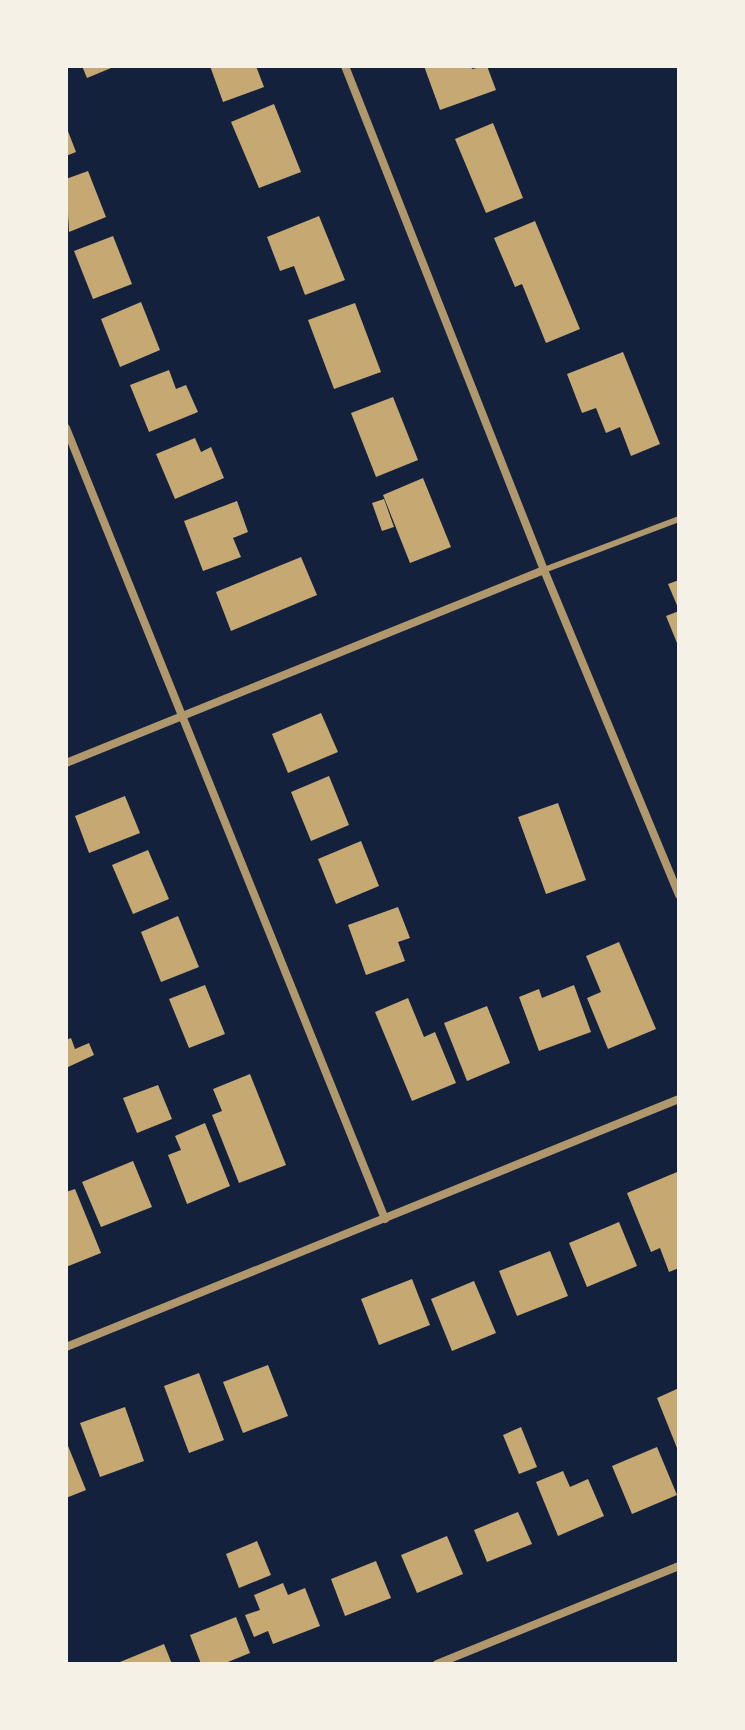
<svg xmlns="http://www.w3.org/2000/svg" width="745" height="1730" viewBox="0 0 745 1730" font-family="Raleway,sans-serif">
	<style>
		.building { fill: #c6a872 }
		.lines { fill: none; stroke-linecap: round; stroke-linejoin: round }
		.service { stroke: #b1986c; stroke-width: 6 }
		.minor { stroke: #b1986c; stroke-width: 8 }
	</style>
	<rect width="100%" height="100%" fill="#14213d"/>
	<g class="building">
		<polygon points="82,66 116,66 87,78"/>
		<polygon points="210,66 256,66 264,87 223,102"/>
		<polygon points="424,66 471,66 472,69 487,66 496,90 440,110"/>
		<polygon points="274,104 301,172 259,188 231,122"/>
		<polygon points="493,123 523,198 486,213 455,139"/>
		<polygon points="66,126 76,152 66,156"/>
		<polygon points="88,171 106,217 69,232 66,179"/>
		<polygon points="319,216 345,280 305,295 294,266 280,271 267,237"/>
		<polygon points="535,221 580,329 546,343 522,284 515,287 494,238"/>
		<polygon points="113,236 132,284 93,299 74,251"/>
		<polygon points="141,302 160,350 120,367 101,319"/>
		<polygon points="355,303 381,372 334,389 308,320"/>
		<polygon points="623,352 660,444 631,456 620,427 606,433 596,408 582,413 567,374"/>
		<polygon points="169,370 176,389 186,385 198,412 149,432 130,385"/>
		<polygon points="393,397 418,460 376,477 351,413"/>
		<polygon points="195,438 201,452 211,447 224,478 175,499 156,454"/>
		<polygon points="423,478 451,547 410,563 383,495"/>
		<polygon points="384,499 394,527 382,531 372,503"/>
		<polygon points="237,501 248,532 233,538 241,557 203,571 184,521"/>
		<polygon points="301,557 317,595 231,631 216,592"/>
		<polygon points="679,580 679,610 668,584"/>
		<polygon points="679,611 679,648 666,616"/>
		<polygon points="321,713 338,752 288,773 272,734"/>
		<polygon points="329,776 349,825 311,841 291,792"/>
		<polygon points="125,796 140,833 89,853 75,816"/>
		<polygon points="558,803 586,880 546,894 518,817"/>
		<polygon points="361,841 379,886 336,904 318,859"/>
		<polygon points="148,850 169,899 133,914 112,865"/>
		<polygon points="398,907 410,938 398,942 405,961 366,975 348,925"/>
		<polygon points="178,916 199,967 161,982 141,932"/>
		<polygon points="619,942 656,1029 608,1049 587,998 601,992 586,956"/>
		<polygon points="205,985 225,1034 189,1048 169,999"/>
		<polygon points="574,985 591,1032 539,1051 519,997 539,989 542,998"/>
		<polygon points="408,998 424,1037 435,1032 456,1083 412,1101 375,1012"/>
		<polygon points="487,1006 510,1063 467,1081 444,1023"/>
		<polygon points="71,1038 75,1049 89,1043 94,1055 66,1068 66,1040"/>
		<polygon points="250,1074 286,1165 239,1183 212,1115 222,1111 213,1089"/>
		<polygon points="158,1085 172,1119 137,1133 123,1098"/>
		<polygon points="205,1123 230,1186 187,1204 168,1155 181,1150 175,1136"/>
		<polygon points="133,1161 152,1207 101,1227 82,1182"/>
		<polygon points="677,1172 679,1268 669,1272 660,1248 651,1252 627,1193"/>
		<polygon points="75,1189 101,1253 66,1267 66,1192"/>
		<polygon points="619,1222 637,1266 587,1287 569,1243"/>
		<polygon points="550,1251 568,1296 517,1316 499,1271"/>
		<polygon points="412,1279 430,1325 379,1345 361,1299"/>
		<polygon points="474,1281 496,1333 452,1351 431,1299"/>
		<polygon points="268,1365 288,1416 243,1433 223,1382"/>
		<polygon points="199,1373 224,1440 189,1453 164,1386"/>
		<polygon points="679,1388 679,1453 657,1398"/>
		<polygon points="125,1407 144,1461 100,1477 80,1423"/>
		<polygon points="521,1427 537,1467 519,1474 503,1435"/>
		<polygon points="66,1441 86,1490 66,1498"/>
		<polygon points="657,1447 677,1495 632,1514 612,1466"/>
		<polygon points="563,1471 570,1487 588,1479 604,1516 558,1536 536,1482"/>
		<polygon points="518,1512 532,1544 487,1562 474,1530"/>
		<polygon points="447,1536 463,1574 417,1593 401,1555"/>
		<polygon points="257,1541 271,1575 239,1588 226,1554"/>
		<polygon points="376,1561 391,1598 345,1616 331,1579"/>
		<polygon points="283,1583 288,1595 305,1588 320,1626 273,1644 268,1631 254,1637 245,1615 260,1610 254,1595"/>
		<polygon points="236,1617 250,1653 223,1664 201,1664 190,1635"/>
		<polygon points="164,1644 172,1664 115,1664"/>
	</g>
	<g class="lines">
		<polyline class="service" points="544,570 679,519"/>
		<g class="minor">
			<polyline points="345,66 544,570 679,895"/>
			<polyline points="66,428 385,1219"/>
			<polyline points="66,763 544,570"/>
			<polyline points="66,1347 679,1099"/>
			<polyline points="437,1664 679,1566"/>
		</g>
	</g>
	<rect width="745" height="1730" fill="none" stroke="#f6f1e7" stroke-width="136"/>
</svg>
